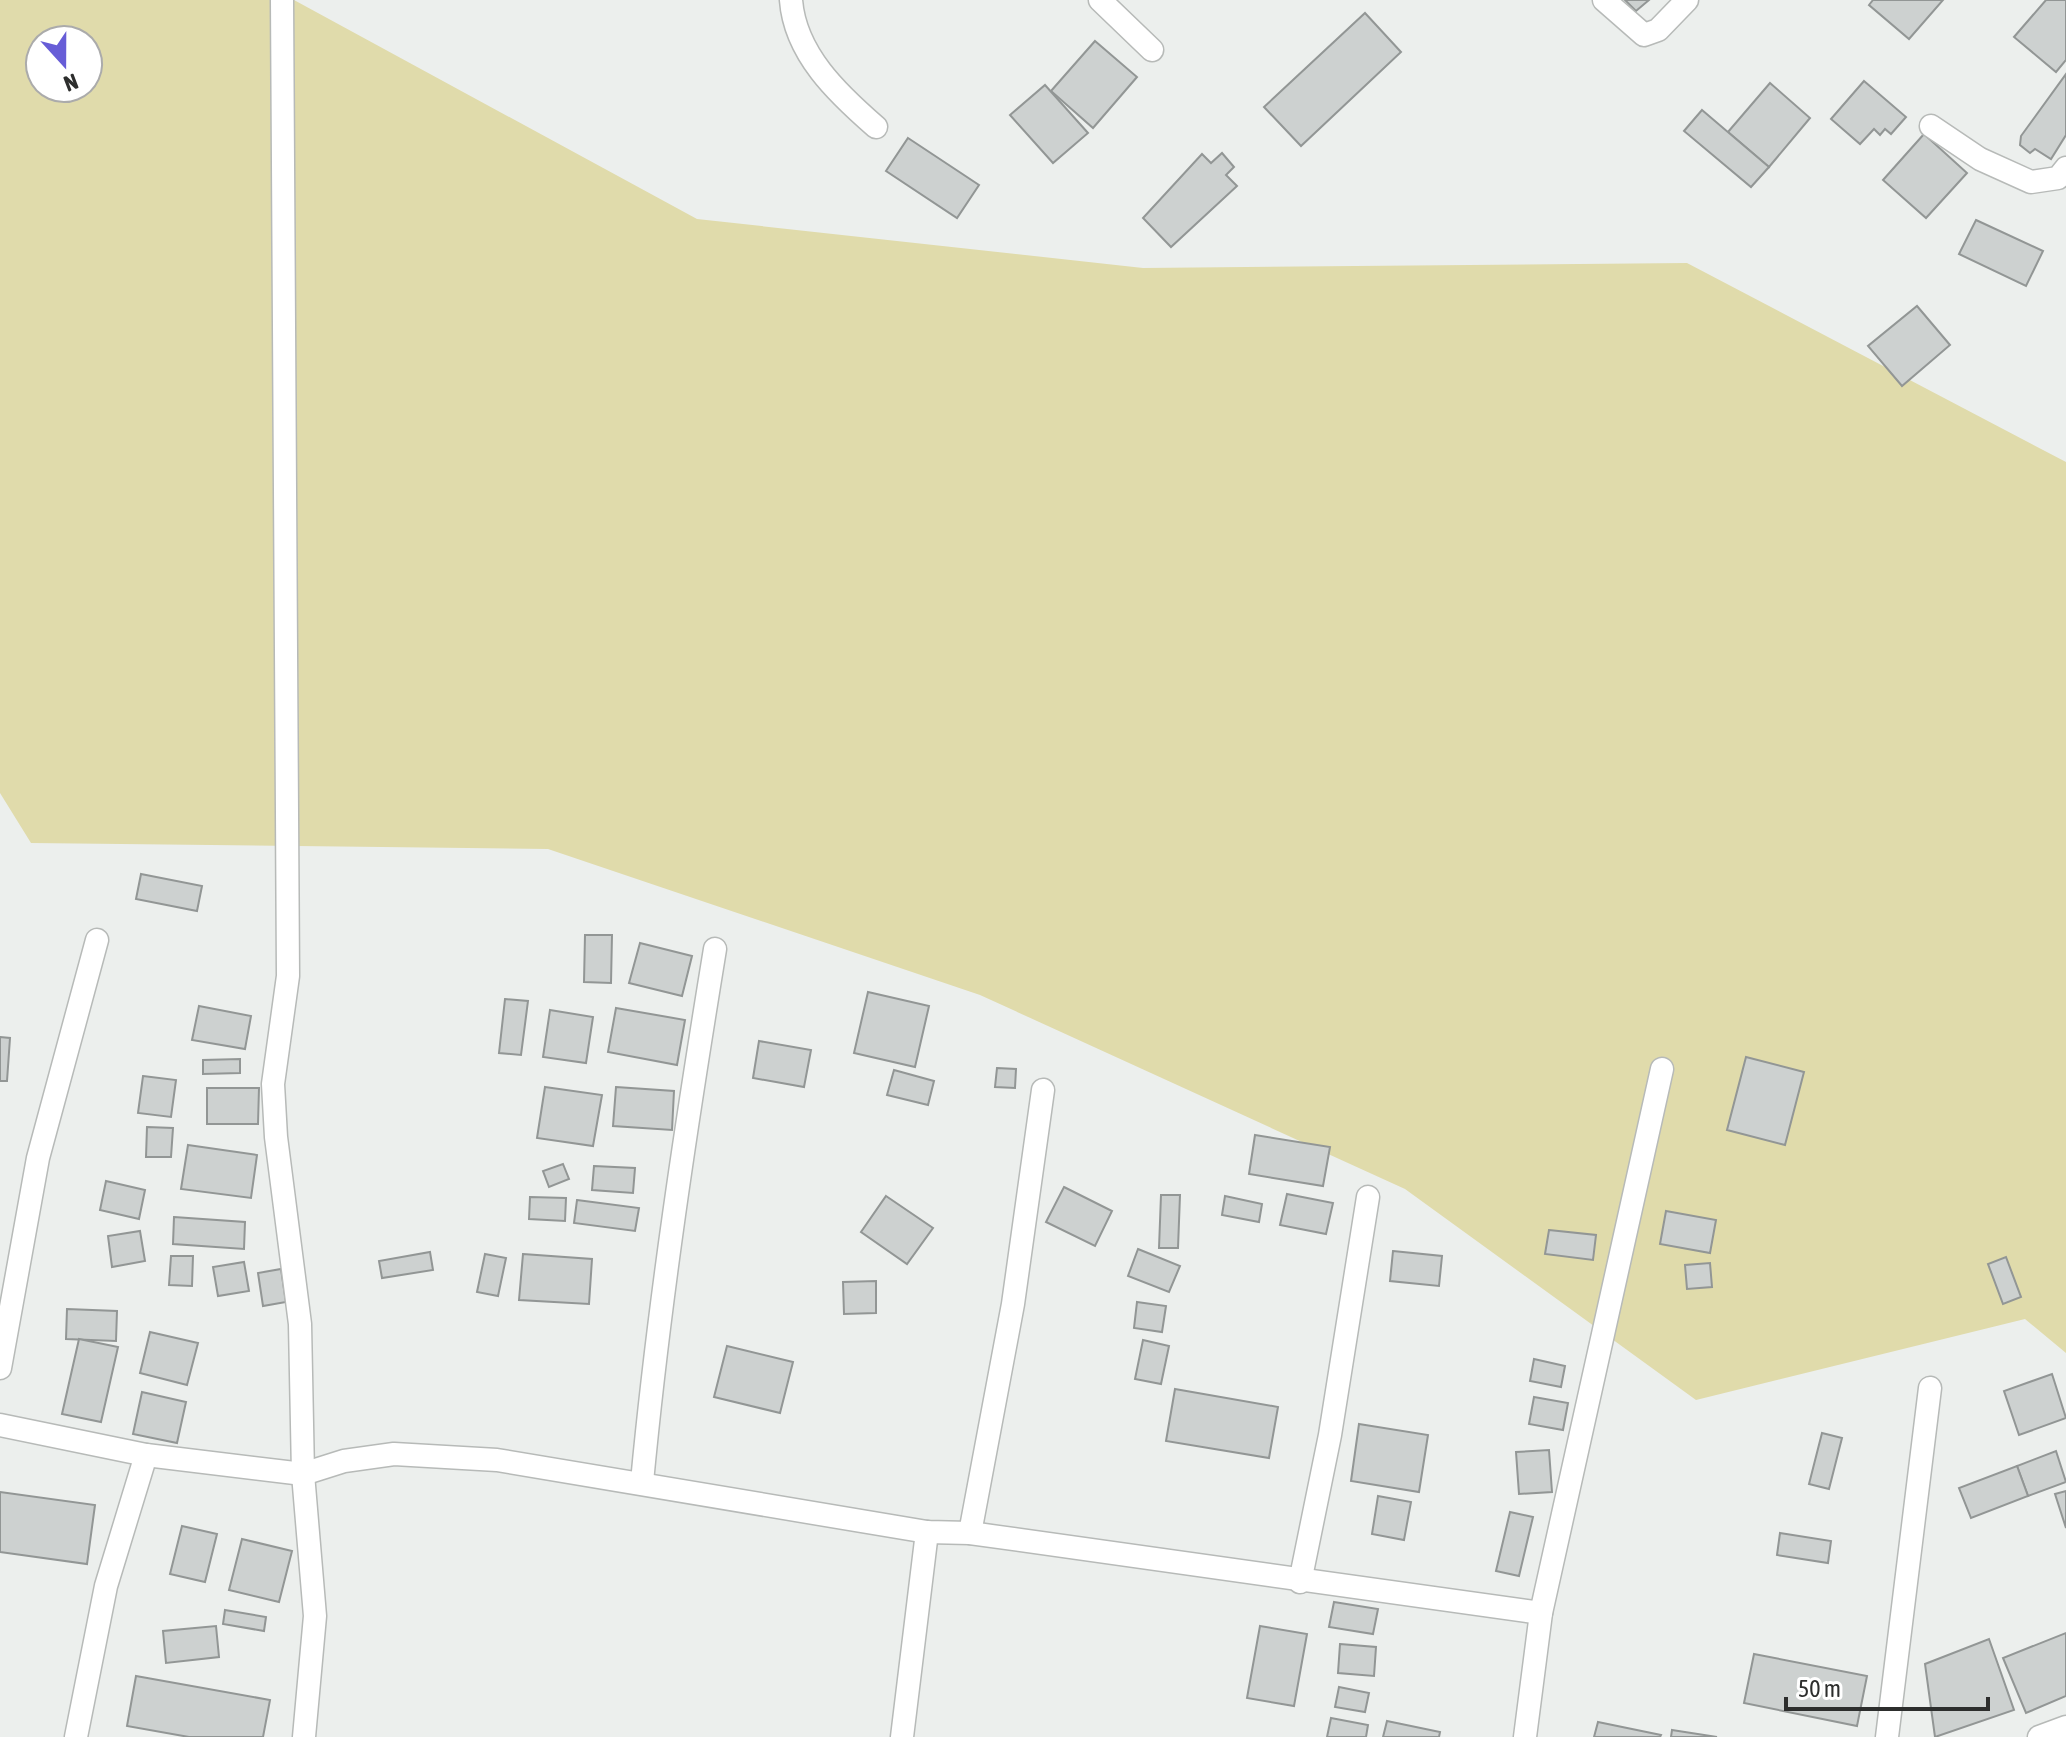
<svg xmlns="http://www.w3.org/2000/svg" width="2066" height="1737" viewBox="0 0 2066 1737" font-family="'Asap Condensed',sans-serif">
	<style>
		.green { fill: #e0dbab; fill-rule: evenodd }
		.building { fill: #cdd1d0; stroke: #929695; stroke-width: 2 }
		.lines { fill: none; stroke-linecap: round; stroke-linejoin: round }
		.minor-casing { stroke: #b7bab8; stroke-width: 25 }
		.minor { stroke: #fff; stroke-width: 22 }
	</style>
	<rect width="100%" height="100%" fill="#ecefed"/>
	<path class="green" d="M0 0H294L697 219 1143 268 1687 263 2066 462V1353L2025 1319 1696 1400 1405 1189 980 995 548 849 31 843 0 793ZM40 40H88V88H40Z"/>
	<g class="building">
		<polygon points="1625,0 1649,0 1636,11"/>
		<polygon points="1873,0 1943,0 1909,39 1869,5"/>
		<polygon points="2046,0 2066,0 2066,60 2056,72 2014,37"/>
		<polygon points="1365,13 1401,52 1301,146 1264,107"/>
		<polygon points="1095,41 1137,77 1093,128 1051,91"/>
		<polygon points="2066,74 2066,135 2051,159 2035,149 2030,153 2020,145 2021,136"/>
		<polygon points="1864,81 1906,117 1891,134 1885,129 1880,135 1874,129 1860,144 1831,119"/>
		<polygon points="1770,83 1810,118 1769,167 1728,132"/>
		<polygon points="1045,85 1088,133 1053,163 1010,115"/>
		<polygon points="1702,110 1769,167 1751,187 1684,131"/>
		<polygon points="1924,134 1967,173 1926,218 1883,180"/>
		<polygon points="908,138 979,185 957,218 886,171"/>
		<polygon points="1222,153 1234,167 1226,175 1237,186 1171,247 1143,218 1202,154 1211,163"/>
		<polygon points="1976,220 2043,251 2026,286 1959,254"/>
		<polygon points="1917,306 1950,345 1902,386 1868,346"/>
		<polygon points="141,874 202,886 197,911 136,899"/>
		<polygon points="585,935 612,935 611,983 584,982"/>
		<polygon points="640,943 692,956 682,996 629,983"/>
		<polygon points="868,992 929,1006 915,1067 854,1053"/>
		<polygon points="505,999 528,1001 521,1055 499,1053"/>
		<polygon points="199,1006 251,1016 245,1049 192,1040"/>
		<polygon points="616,1008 685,1020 677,1065 608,1052"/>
		<polygon points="550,1010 593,1017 586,1063 543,1057"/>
		<polygon points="0,1037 10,1038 7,1081 0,1081"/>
		<polygon points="759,1041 811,1050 804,1087 753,1078"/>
		<polygon points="1746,1057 1804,1072 1785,1145 1727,1130"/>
		<polygon points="240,1059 240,1073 203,1074 203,1060"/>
		<polygon points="997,1068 1016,1069 1015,1088 995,1087"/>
		<polygon points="894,1070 934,1081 928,1105 887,1095"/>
		<polygon points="143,1076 176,1080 171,1117 138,1113"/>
		<polygon points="545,1087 602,1095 593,1146 537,1138"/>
		<polygon points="616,1087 674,1091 672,1130 613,1126"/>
		<polygon points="207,1088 259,1088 258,1124 207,1124"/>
		<polygon points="147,1127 173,1128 171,1157 146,1157"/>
		<polygon points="1255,1135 1330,1147 1323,1186 1249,1174"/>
		<polygon points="188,1145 257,1155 251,1198 181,1189"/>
		<polygon points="563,1164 569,1179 549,1187 543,1171"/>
		<polygon points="594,1166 635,1168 633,1193 592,1190"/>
		<polygon points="106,1181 145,1190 139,1219 100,1210"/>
		<polygon points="1064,1187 1112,1211 1095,1246 1046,1222"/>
		<polygon points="1287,1194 1333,1203 1326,1234 1280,1225"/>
		<polygon points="1161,1195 1180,1195 1178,1248 1159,1248"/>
		<polygon points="886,1196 933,1228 907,1264 861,1232"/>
		<polygon points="1225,1196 1262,1204 1259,1222 1222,1215"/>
		<polygon points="530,1197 566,1198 565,1221 529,1219"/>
		<polygon points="577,1200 639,1208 635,1231 574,1223"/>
		<polygon points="1666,1211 1716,1220 1710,1253 1660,1244"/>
		<polygon points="174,1217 245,1222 244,1249 173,1244"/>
		<polygon points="1549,1230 1596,1235 1593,1260 1545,1254"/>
		<polygon points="140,1231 145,1261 112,1267 108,1236"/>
		<polygon points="1138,1249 1180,1266 1169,1292 1128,1276"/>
		<polygon points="1393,1251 1442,1256 1439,1286 1390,1281"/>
		<polygon points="430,1252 433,1270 382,1278 379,1261"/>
		<polygon points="485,1254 506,1258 498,1296 477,1292"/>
		<polygon points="523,1254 592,1259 589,1304 519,1300"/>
		<polygon points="171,1256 193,1256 192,1286 169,1285"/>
		<polygon points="2006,1257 2021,1297 2003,1304 1988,1264"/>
		<polygon points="244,1262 249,1291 218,1296 213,1267"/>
		<polygon points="1710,1263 1712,1287 1687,1289 1685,1265"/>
		<polygon points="281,1269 286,1302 263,1306 258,1273"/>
		<polygon points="876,1281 876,1313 844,1314 843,1282"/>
		<polygon points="1137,1302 1166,1306 1162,1332 1134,1328"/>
		<polygon points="67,1309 117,1311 116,1341 66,1339"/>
		<polygon points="150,1332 198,1343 187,1385 140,1373"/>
		<polygon points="79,1339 118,1347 101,1422 62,1414"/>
		<polygon points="1143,1340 1169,1346 1161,1384 1135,1379"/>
		<polygon points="727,1346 793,1362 780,1413 714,1397"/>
		<polygon points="1534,1359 1565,1366 1561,1387 1530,1381"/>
		<polygon points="2052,1374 2066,1418 2019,1435 2004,1391"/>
		<polygon points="1175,1389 1278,1407 1269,1458 1166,1441"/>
		<polygon points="142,1392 186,1402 177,1443 133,1434"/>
		<polygon points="1534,1397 1568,1403 1563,1430 1529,1424"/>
		<polygon points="1359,1424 1428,1435 1419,1492 1351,1481"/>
		<polygon points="1822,1433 1842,1438 1829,1489 1809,1484"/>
		<polygon points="1549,1450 1552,1492 1519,1494 1516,1452"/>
		<polygon points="2056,1451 2066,1482 2028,1496 2017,1466"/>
		<polygon points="2017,1466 2028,1496 1971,1518 1959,1488"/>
		<polygon points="2066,1491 2066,1528 2055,1494"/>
		<polygon points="0,1492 95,1505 87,1564 0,1552"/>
		<polygon points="1378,1496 1411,1502 1404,1540 1372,1534"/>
		<polygon points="1510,1512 1533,1517 1519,1576 1496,1571"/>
		<polygon points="182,1526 217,1534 205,1582 170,1574"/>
		<polygon points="1780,1533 1831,1541 1828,1563 1777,1555"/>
		<polygon points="242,1539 292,1551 279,1602 229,1590"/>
		<polygon points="1334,1602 1378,1609 1373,1634 1329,1627"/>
		<polygon points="225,1610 266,1617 264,1631 223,1624"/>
		<polygon points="216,1626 219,1657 166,1663 163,1631"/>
		<polygon points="1260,1626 1307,1634 1294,1706 1247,1698"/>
		<polygon points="2066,1633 2066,1696 2026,1713 2003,1658"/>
		<polygon points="1989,1639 2014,1710 1935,1737 1925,1664"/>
		<polygon points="1340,1644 1376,1647 1374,1676 1338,1673"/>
		<polygon points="1754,1654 1867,1676 1857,1726 1744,1703"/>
		<polygon points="136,1676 270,1700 263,1737 189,1737 127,1726"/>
		<polygon points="1339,1687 1369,1693 1365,1712 1335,1707"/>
		<polygon points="1331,1718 1368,1725 1366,1737 1327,1737"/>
		<polygon points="1387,1721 1440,1732 1439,1737 1383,1737"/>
		<polygon points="1598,1722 1661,1735 1660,1737 1594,1737"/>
		<polygon points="1672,1730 1717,1737 1671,1737"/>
	</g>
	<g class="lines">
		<defs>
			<g id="minor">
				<polyline points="282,0 288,976 273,1084 276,1137 300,1324 303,1474 315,1616 304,1737"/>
				<path d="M791 0C795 54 838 94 876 127"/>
				<polyline points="1100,0 1152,50"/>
				<polyline points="1604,0 1644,35 1658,30 1687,0"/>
				<polyline points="1931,126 1980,159 2031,182 2058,178 2066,168"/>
				<polyline points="0,1368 38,1158 97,940"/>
				<polyline points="0,1425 146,1455 303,1474 344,1461 394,1454 497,1460 927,1532 970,1533 1541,1613"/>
				<path d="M642 1482C659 1303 686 1126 715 949"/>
				<polyline points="970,1533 1013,1304 1043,1090"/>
				<polyline points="1300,1582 1330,1435 1368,1197"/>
				<polyline points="76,1737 106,1586 146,1455"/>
				<polyline points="902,1737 927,1532"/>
				<polyline points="1525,1737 1541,1613 1662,1069"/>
				<polyline points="1887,1737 1930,1388"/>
				<polyline points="2039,1737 2066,1727"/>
			</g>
		</defs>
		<use href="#minor" class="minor-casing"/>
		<use href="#minor" class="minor"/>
	</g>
	<g transform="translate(64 64) rotate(159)"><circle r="38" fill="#ffffff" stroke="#ababab" stroke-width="2"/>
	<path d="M0-6L14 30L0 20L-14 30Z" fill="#675dd7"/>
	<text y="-12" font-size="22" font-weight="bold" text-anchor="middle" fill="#2d2e2d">N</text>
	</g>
	<path d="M1786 1697v12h202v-12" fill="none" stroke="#2d2e2d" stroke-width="4"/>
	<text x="1798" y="1697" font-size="24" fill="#2d2e2d" stroke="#ffffff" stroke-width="6" paint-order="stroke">50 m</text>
</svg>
